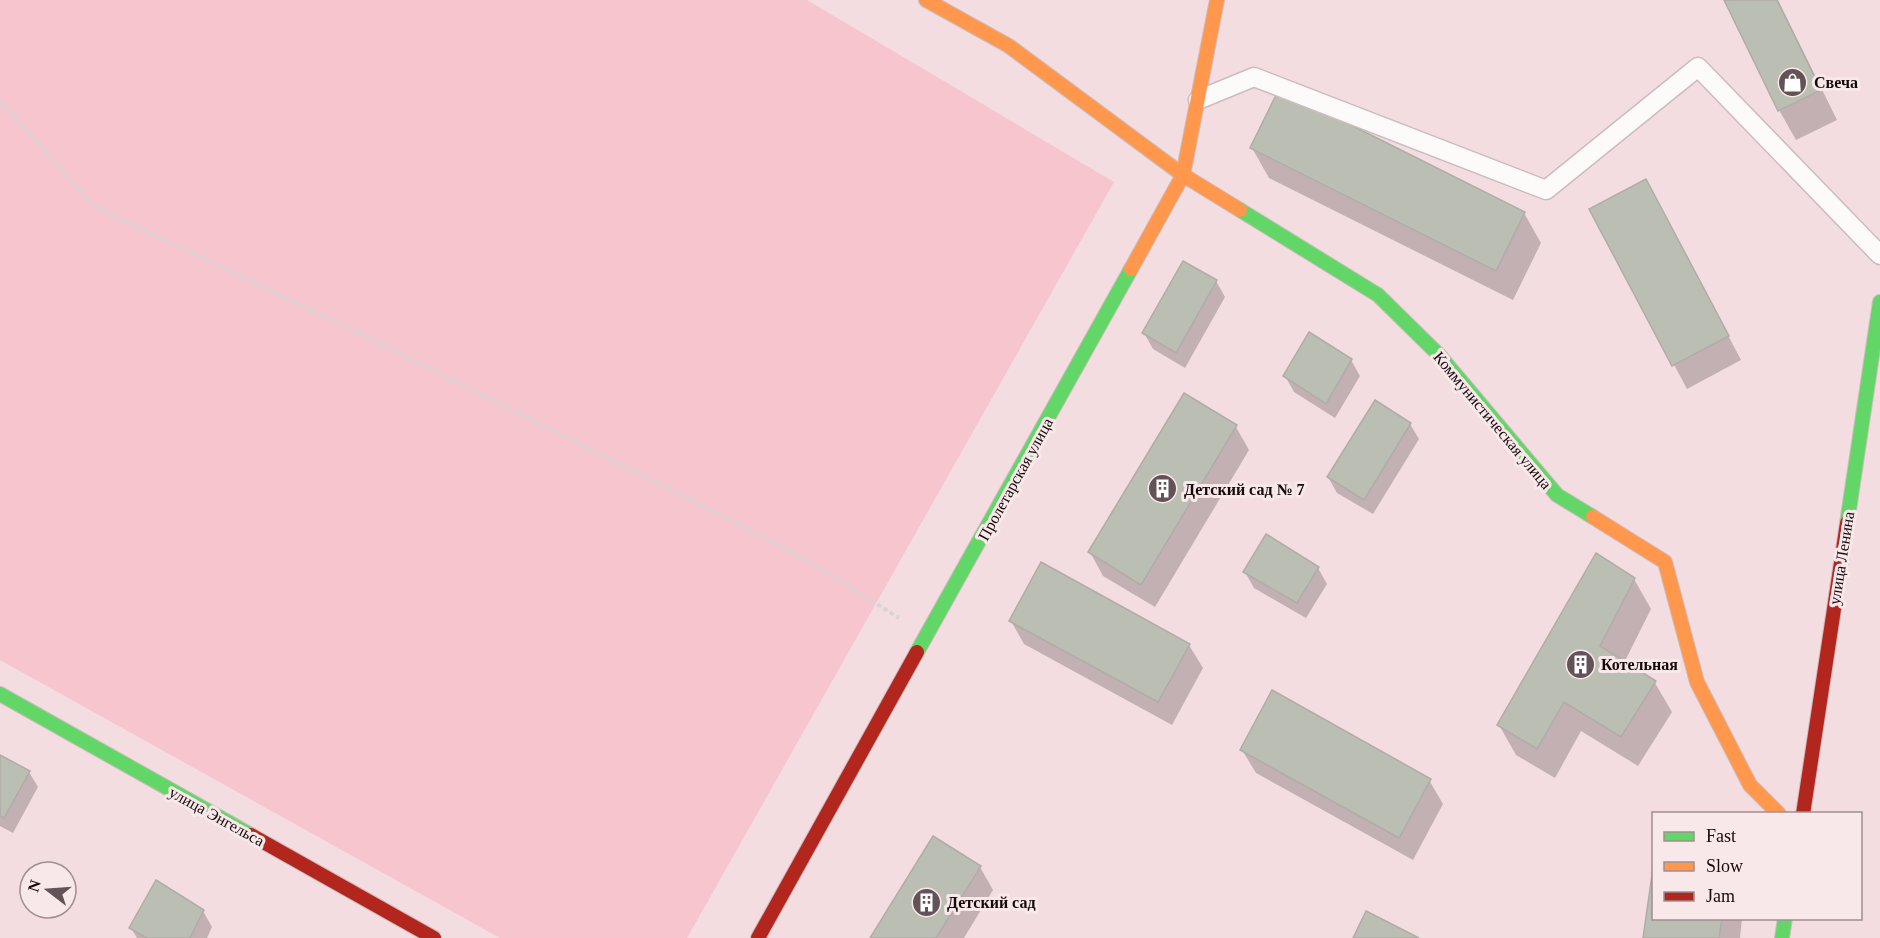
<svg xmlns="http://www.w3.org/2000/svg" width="1880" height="938" viewBox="0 0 1880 938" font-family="Georgia,serif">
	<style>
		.green { fill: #f6c5ce }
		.shadow { fill: #0003 }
		.building { fill: #bbbfb3; stroke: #b0aca7; stroke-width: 1.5 }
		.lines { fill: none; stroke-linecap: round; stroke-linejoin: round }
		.lane-casing { stroke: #cdbcbf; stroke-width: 21 }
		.fast-casing { stroke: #cdbcbf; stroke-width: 16 }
		.slow-casing { stroke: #cdbcbf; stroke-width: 16 }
		.jam-casing { stroke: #cdbcbf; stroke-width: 16 }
		.path { stroke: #dad3d4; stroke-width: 4; stroke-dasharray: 4.5 3; stroke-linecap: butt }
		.lane { stroke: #fdfafa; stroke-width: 18 }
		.fast { stroke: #63d668; stroke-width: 14 }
		.slow { stroke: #ff974d; stroke-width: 14 }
		.jam { stroke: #b3261e; stroke-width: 14 }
		.labels { text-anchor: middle; stroke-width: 6; stroke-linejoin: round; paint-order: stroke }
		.poi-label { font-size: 16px; font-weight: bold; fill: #16090c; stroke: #f9e8ea; text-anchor: start }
		.street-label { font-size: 16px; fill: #16090c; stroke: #f9e8ea }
	</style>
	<rect width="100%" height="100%" fill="#f3dde0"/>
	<polygon class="green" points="0,0 807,0 1114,182 687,938 500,938 0,660"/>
	<g class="shadow">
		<polygon points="1726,0 1778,0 1837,120 1796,140 1779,110"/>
		<polygon points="1252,148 1524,213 1541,243 1513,300 1269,178"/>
		<polygon points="1659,204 1741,360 1687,389 1591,209"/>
		<polygon points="1216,281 1225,297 1185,368 1153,349 1144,333"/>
		<polygon points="1351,360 1360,376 1335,418 1294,392 1285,376"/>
		<polygon points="1410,424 1419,439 1373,514 1337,493 1328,477"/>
		<polygon points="1236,427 1249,450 1155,607 1103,576 1090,552"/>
		<polygon points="1267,536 1318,568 1327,584 1306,618 1254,588 1245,572"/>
		<polygon points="1634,579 1651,609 1624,663 1655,683 1672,712 1638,766 1581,731 1555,778 1516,755 1499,725"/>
		<polygon points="1011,621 1189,645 1203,668 1172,725 1024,644"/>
		<polygon points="1242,750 1429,780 1443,804 1413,860 1256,773"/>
		<polygon points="0,756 29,772 38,787 13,833 0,826"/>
		<polygon points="980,867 993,890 964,938 872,938"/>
		<polygon points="203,911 212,927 207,938 137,938 131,928"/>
		<polygon points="1654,918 1742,918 1740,938 1645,938"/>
	</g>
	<g class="building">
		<polygon points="1724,0 1777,0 1821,90 1778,111"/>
		<polygon points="1279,89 1525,212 1496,271 1250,148"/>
		<polygon points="1646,179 1729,336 1672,366 1589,209"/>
		<polygon points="1183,261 1217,280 1176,353 1142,333"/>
		<polygon points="1309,332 1352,359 1326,404 1283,376"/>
		<polygon points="1184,393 1237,425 1141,585 1088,552"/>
		<polygon points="1375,400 1411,423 1364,500 1327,477"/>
		<polygon points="1266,534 1319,567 1297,603 1243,572"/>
		<polygon points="1596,553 1635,578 1600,646 1656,681 1621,737 1564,702 1537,749 1497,725"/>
		<polygon points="1041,562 1190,644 1158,702 1009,621"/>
		<polygon points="1272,690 1431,779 1399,838 1240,750"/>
		<polygon points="0,755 30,771 4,818 0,816"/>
		<polygon points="933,836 981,866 936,938 870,938"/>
		<polygon points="1654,861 1654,918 1722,918 1719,938 1643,938"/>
		<polygon points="156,880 204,910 190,938 147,938 129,928"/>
		<polygon points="1366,911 1419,938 1353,938"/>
	</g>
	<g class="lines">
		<defs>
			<polyline id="lane" points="1198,100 1254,77 1546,190 1698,67 1880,255"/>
			<g id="fast">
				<polyline points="1240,210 1378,295 1439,355 1557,495 1593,517"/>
				<polyline points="1847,523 1880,302"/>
				<polyline points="917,652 1131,269"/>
				<polyline points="0,694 251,835"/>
				<polyline points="1782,938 1785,918"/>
			</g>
			<g id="slow">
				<polyline points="926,0 1009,46 1183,175 1240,210"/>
				<polyline points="1131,269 1183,175 1217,0"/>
				<polyline points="1593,517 1665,562 1697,682 1750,785 1779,814"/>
			</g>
			<g id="jam">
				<polyline points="1803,814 1847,523"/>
				<polyline points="251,835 434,938"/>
				<polyline points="758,938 917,652"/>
			</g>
		</defs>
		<use href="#lane" class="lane-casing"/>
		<use href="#fast" class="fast-casing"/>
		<use href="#slow" class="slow-casing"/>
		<use href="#jam" class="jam-casing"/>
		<polyline class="path" points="0,101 94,206 351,329 733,521 815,565 899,618"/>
		<use href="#lane" class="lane"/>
		<use href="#fast" class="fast"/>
		<use href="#slow" class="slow"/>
		<use href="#jam" class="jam"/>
	</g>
	<defs>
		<symbol id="shop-disc" viewBox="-11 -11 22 22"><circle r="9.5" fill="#635356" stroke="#f9e8ea"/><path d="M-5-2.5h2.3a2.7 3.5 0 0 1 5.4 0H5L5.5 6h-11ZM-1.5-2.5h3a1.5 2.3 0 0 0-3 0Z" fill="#fff"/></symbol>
		<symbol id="building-disc" viewBox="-11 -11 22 22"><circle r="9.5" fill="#635356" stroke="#f9e8ea"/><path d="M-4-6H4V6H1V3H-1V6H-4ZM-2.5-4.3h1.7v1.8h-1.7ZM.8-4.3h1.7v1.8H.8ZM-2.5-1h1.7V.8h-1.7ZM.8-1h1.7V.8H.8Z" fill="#fff"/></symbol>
	</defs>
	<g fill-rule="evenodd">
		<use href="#shop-disc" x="1776" y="66" width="33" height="33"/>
		<use href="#building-disc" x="1146" y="472" width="33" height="33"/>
		<use href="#building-disc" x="1564" y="648" width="33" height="33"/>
		<use href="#building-disc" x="910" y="886" width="33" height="33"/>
	</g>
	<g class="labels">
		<g class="poi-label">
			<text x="1814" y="88">Свеча</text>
			<text x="1184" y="495">Детский сад № 7</text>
			<text x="1601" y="670">Котельная</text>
			<text x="947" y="908">Детский сад</text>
		</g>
		<g class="street-label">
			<text transform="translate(1493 420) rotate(50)" y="6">Коммунистическая улица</text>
			<text transform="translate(1015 479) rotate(-61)" y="6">Пролетарская улица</text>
			<text transform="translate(1841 558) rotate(-81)" y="6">улица Ленина</text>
			<text transform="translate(217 816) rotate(29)" y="6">улица Энгельса</text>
		</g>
	</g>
	<rect x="1652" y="812" width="210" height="108" fill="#f9e8ea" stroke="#9e8f91" stroke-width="1.5"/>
	<rect x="1664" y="832" width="30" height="9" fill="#63d668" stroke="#9e8f91" stroke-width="1.5"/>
	<text x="1706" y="842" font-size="18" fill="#16090c">Fast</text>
	<rect x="1664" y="862" width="30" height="9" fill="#ff974d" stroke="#9e8f91" stroke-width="1.5"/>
	<text x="1706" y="872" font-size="18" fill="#16090c">Slow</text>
	<rect x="1664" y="892" width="30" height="9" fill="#b3261e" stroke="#9e8f91" stroke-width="1.5"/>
	<text x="1706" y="902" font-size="18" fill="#16090c">Jam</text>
	<g transform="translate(48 890) rotate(287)"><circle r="28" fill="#f9e8ea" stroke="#9e8f91" stroke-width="1.5"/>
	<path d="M0-4.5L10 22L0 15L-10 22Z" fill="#635356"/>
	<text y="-9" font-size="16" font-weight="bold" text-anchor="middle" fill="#16090c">N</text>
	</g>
</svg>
